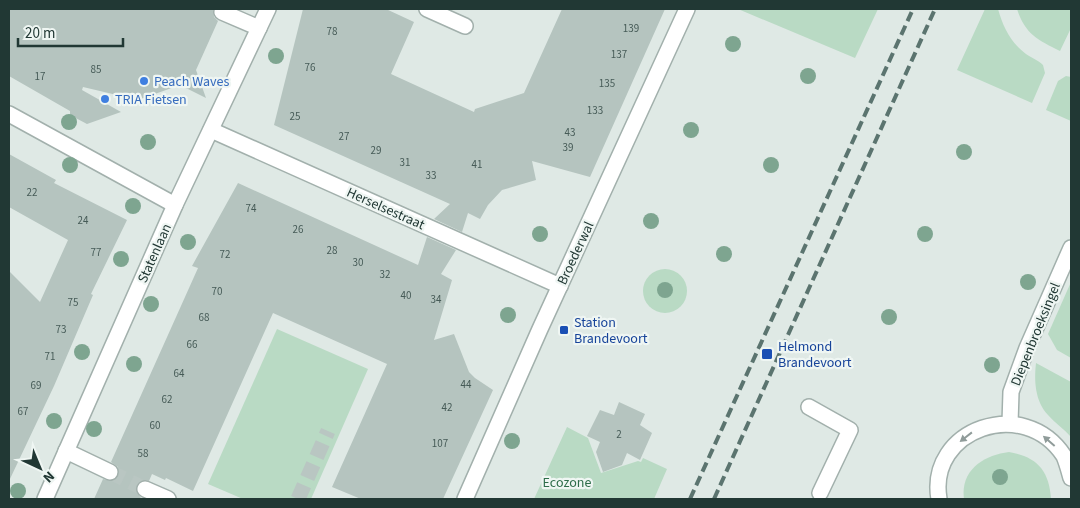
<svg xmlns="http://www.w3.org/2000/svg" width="1080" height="508" viewBox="0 0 1080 508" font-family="'Source Sans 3',sans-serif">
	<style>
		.green { fill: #b9dac4 }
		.building { fill: #b5c4bf }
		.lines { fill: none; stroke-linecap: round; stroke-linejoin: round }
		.minor-tunnel { stroke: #b9c6c2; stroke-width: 15; stroke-dasharray: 15 8; stroke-linecap: butt }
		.minor-casing { stroke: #a2b0ac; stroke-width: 18 }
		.minor { stroke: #fff; stroke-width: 15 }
		.rail { stroke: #5b746f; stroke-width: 4; stroke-dasharray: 10 5; stroke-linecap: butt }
		.tree { fill: #7ea590 }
		.oneway { fill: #909c9a }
		.shop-dot { fill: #3f7fe0; stroke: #eff6f3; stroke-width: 2 }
		.transit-dot { fill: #1a4fb4; stroke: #eff6f3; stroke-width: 2 }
		.labels { text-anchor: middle; stroke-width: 4.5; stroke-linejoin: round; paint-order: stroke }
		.number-label { font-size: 11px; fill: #465b57 }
		.shop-label { font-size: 14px; fill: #366cbe; stroke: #eff6f3; text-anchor: start }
		.street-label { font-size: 14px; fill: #213834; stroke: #eff6f3 }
		.transit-label { font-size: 14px; fill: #164399; stroke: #eff6f3; text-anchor: start }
		.park-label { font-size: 14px; fill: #2e6d4a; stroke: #eff6f3 }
	</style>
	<rect width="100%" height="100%" fill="#dfe9e5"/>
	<g class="green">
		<polygon points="738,9 878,9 855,58"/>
		<path d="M985 9H998C1003 27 1011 43 1026 54 1032 58 1038 60 1043 65L1045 73 1032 103 957 70Z"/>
		<path d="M1017 9 1071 10V28L1060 51C1038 40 1025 34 1017 9Z"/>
		<polygon points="1066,76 1071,77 1071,121 1046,110 1058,81"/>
		<circle cx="665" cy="291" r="22"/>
		<polygon points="1071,282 1071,358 1057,350 1048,334"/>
		<polygon points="277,329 368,369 311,499 243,499 208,484"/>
		<path d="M1036 363 1071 382V437C1064 429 1055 423 1048 415 1035 401 1034 381 1036 363Z"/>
		<polygon points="567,427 588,438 601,473 638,461 641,462 643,458 667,469 654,499 534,499"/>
		<path d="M1009 452C1037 457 1049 470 1051 499H964C960 470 984 455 1009 452Z"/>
	</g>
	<g class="building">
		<polygon points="9,9 213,9 214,17 218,21 196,70 206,98 180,85 138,100 83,87 82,90 121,112 87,124 70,115 70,111 9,76"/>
		<polygon points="303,9 386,9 414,22 391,74 474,112 475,109 524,93 562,9 665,9 590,177 532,161 536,180 502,190 488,205 480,219 468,213 462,232 434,219 450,204 274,125"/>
		<polygon points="9,154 56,180 54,183 127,220 91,294 93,295 54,386 9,481 9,271 40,302 68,240 9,207"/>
		<polygon points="238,183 418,265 427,237 456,250 441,274 452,280 434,340 454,334 469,372 475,378 493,390 443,499 361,499 332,487 387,364 273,313 193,491 166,478 165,480 152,474 149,481 143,480 137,485 136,491 141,498 140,499 94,499 103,479 111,481 119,476 118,467 111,462 198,268 192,266"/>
		<polygon points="619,402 645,414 640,425 652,433 640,460 627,453 622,465 603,472 596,452 600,442 587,436 600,410 614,415"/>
	</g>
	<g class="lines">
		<g class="minor-tunnel">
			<polyline points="110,472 145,489"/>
			<polyline points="298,499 328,431"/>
		</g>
		<defs>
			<g id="minor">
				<polyline points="427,9 465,26"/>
				<polyline points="222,12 259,28"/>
				<polyline points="9,114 175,205"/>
				<polyline points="211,130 560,286"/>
				<polyline points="809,407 850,430 820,493"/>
				<polyline points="1010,423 1011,392 1027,348 1071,248"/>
				<polyline points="66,451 110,472"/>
				<polyline points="145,489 168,499"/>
				<polyline points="45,499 175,205 268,9"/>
				<polyline points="465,499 540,329 687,9"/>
				<path d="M939 499C927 429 1024 395 1064 456 1067 463 1069 471 1071 478"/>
			</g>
		</defs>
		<use href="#minor" class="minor-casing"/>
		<use href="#minor" class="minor"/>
		<g class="rail">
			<polyline points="690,499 913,9"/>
			<polyline points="714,499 935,9"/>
		</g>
	</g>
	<g class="tree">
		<circle cx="733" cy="44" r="8"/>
		<circle cx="276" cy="56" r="8"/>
		<circle cx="808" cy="76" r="8"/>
		<circle cx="69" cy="122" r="8"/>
		<circle cx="691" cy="130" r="8"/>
		<circle cx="148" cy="142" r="8"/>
		<circle cx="964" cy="152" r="8"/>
		<circle cx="70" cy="165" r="8"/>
		<circle cx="771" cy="165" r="8"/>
		<circle cx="133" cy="206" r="8"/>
		<circle cx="651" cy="221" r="8"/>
		<circle cx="540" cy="234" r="8"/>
		<circle cx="925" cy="234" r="8"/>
		<circle cx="188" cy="242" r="8"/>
		<circle cx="724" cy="254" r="8"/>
		<circle cx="121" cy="259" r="8"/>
		<circle cx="1028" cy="282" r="8"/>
		<circle cx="665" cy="290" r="8"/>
		<circle cx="151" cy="304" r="8"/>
		<circle cx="508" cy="315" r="8"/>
		<circle cx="889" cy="317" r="8"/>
		<circle cx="82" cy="352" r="8"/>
		<circle cx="134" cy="364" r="8"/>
		<circle cx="992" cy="365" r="8"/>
		<circle cx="54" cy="421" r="8"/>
		<circle cx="94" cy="429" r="8"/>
		<circle cx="512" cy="441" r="8"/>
		<circle cx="1000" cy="477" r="8"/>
		<circle cx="18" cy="491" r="8"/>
	</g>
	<defs><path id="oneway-solid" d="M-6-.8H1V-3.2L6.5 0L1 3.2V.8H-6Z" transform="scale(1.25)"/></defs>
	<g class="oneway">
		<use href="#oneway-solid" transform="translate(966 437) rotate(142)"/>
		<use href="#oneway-solid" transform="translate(1049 441) rotate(-139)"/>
	</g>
	<g class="shop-dot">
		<circle cx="144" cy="81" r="5"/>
		<circle cx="105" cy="99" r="5"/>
	</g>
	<g class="transit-dot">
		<rect x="559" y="325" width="10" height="10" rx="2.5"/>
		<rect x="761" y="348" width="12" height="12" rx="2.5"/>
	</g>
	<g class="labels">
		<g class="number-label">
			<text x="631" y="32">139</text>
			<text x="332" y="35">78</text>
			<text x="619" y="58">137</text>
			<text x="310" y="71">76</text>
			<text x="96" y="73">85</text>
			<text x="40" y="80">17</text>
			<text x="607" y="87">135</text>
			<text x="595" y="114">133</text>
			<text x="295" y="120">25</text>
			<text x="570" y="136">43</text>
			<text x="344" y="140">27</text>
			<text x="568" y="151">39</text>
			<text x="376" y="154">29</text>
			<text x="405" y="166">31</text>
			<text x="477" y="168">41</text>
			<text x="431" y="179">33</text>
			<text x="32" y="196">22</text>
			<text x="251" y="212">74</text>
			<text x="83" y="224">24</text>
			<text x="298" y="233">26</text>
			<text x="332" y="254">28</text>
			<text x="96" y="256">77</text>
			<text x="225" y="258">72</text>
			<text x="358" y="266">30</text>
			<text x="385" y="278">32</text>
			<text x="217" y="295">70</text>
			<text x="406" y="299">40</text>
			<text x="436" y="303">34</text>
			<text x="73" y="306">75</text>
			<text x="204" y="321">68</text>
			<text x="61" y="333">73</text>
			<text x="192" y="348">66</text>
			<text x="50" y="360">71</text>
			<text x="179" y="377">64</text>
			<text x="466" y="388">44</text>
			<text x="36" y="389">69</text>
			<text x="167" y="403">62</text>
			<text x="447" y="411">42</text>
			<text x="23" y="415">67</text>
			<text x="155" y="429">60</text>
			<text x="619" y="438">2</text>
			<text x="440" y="447">107</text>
			<text x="143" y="457">58</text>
		</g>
		<g class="shop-label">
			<text x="154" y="86">Peach Waves</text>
			<text x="115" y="104">TRIA Fietsen</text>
		</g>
		<g class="street-label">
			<text transform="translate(386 208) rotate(24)" y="5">Herselsestraat</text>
			<text transform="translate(154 253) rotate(-66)" y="5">Statenlaan</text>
			<text transform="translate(575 253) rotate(-65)" y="5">Broederwal</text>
			<text transform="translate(1035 334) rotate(-68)" y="5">Diepenbroeksingel</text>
		</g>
		<g class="transit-label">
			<text x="574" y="327">Station<tspan x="574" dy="16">Brandevoort</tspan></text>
			<text x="778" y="351">Helmond<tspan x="778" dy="16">Brandevoort</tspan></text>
		</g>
		<g class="park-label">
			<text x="567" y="487">Ecozone</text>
		</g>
	</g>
	<rect width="1080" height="508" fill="none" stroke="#213834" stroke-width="20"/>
	<g transform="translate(40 468) rotate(136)" stroke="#eff6f3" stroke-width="4" paint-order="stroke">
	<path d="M0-4L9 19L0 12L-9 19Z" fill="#213834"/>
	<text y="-8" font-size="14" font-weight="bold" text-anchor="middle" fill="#213834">N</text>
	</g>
	<path d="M18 38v8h105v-8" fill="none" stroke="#213834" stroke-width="2.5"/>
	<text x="25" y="38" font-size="15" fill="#213834" stroke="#eff6f3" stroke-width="4" paint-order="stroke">20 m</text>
</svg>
